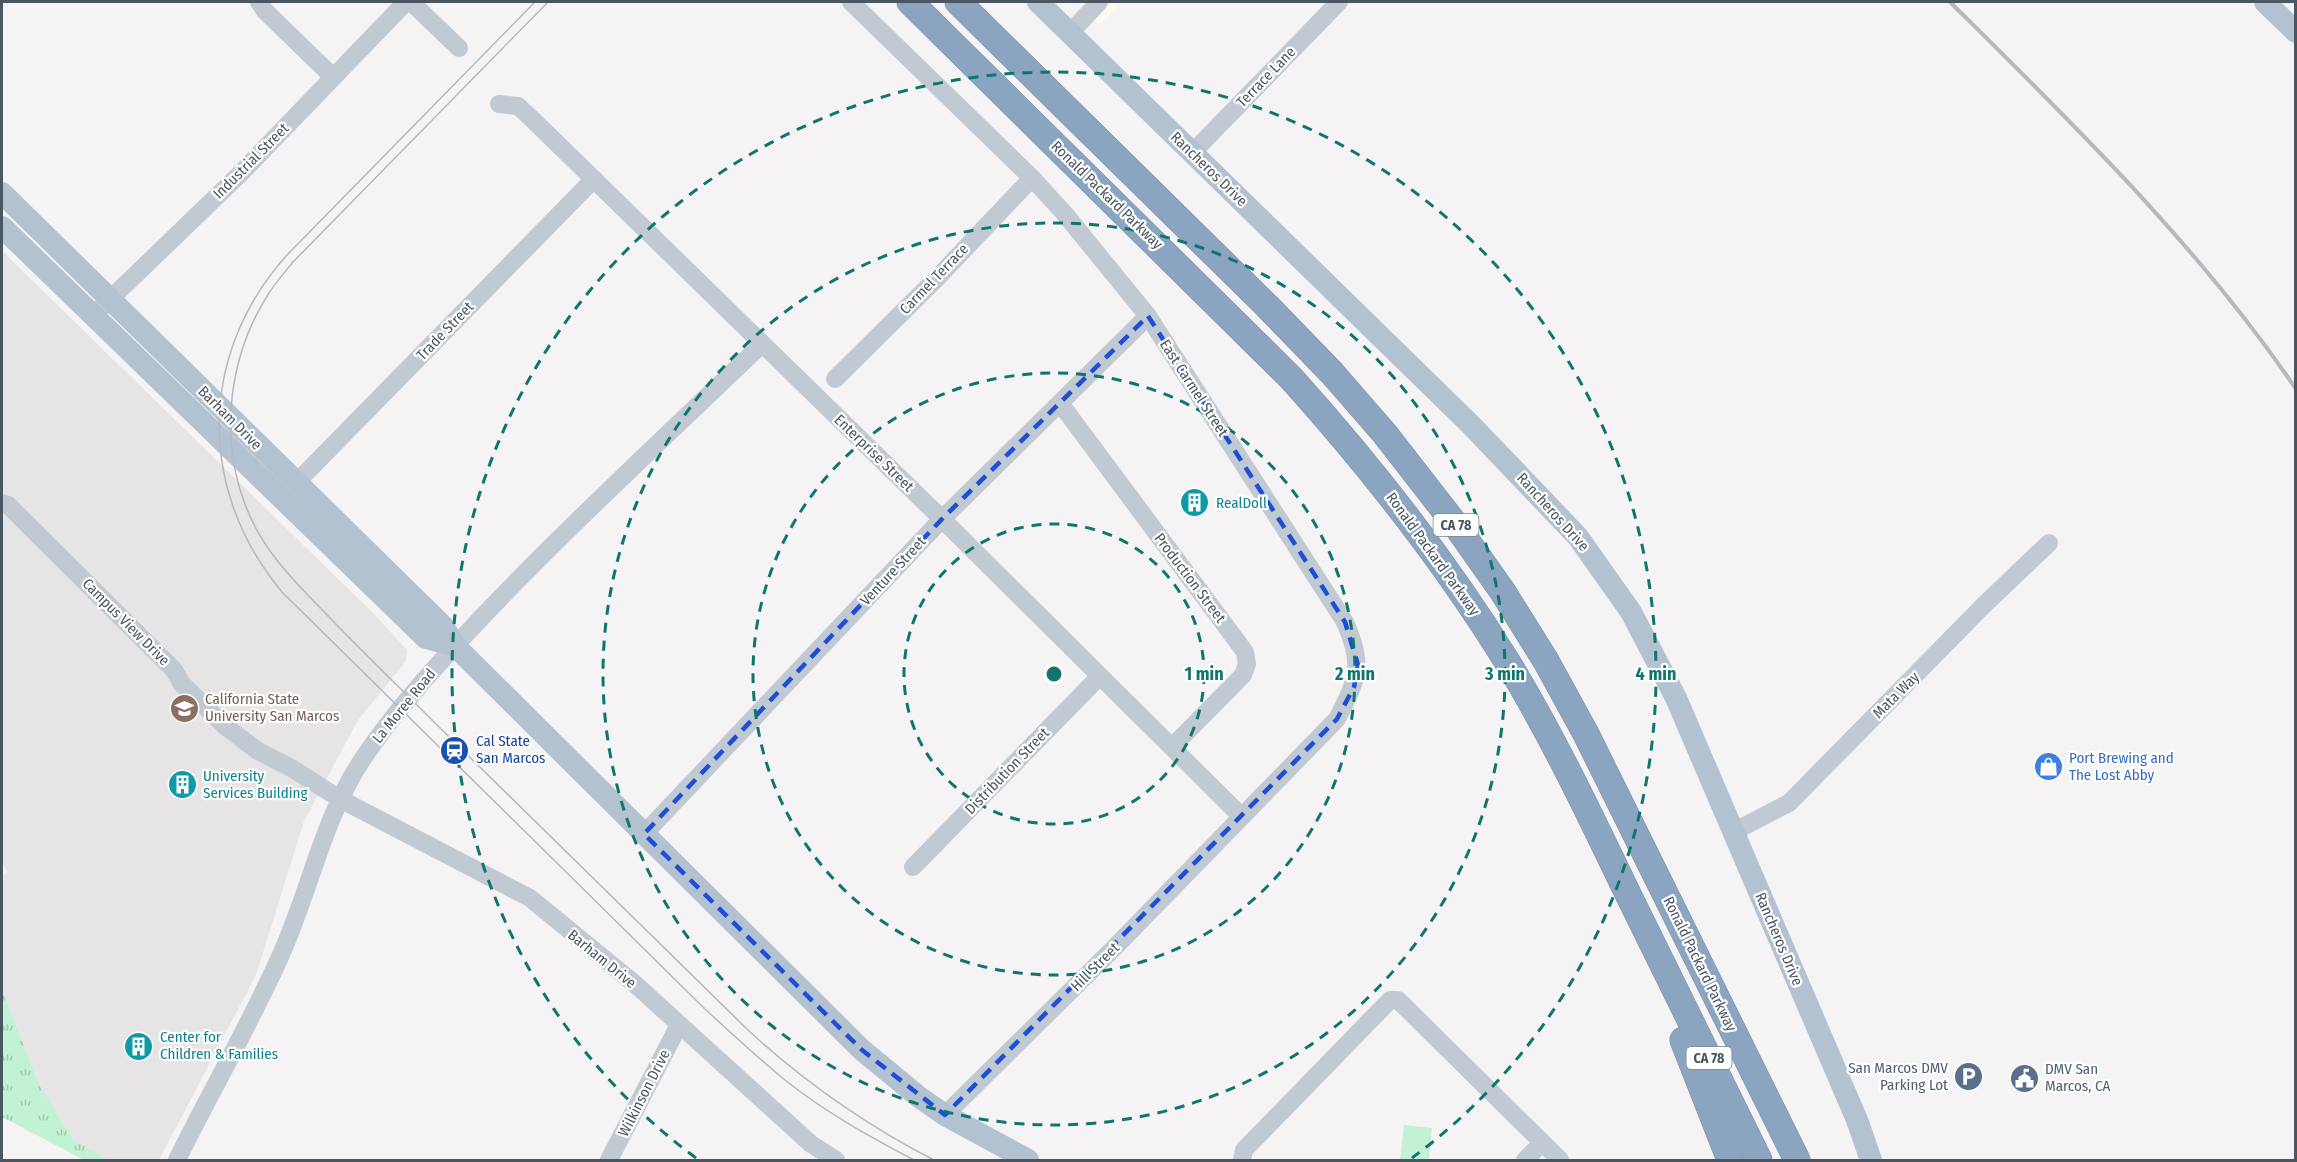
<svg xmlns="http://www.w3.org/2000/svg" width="2297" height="1162" viewBox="0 0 2297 1162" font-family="'Fira Sans Condensed',sans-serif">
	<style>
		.commercial { fill: #fdf9ef }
		.education { fill: #e6e4e5 }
		.grass { fill: url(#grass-tufts) }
		.garden { fill: #c3f1d5 }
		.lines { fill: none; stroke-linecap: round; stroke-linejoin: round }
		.highway-casing { stroke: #7690ad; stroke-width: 27 }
		.minor { stroke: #c1cad2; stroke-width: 18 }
		.major { stroke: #b3c2d1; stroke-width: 22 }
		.highway { stroke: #8ba5c1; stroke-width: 26 }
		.tram { stroke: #b5b8bd; stroke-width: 1.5 }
		.rail { stroke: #b5b8bd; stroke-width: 4 }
		.marked { fill: none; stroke: #1d4ed8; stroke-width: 4.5; stroke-dasharray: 12 8; stroke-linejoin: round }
		.ring { fill: none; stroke: #0f766e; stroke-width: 3; stroke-dasharray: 10 8 }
		.labels { text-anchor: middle; stroke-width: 4.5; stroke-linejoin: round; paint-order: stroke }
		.shield { fill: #fff; stroke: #808990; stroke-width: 1.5 }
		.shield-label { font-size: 14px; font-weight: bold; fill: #4a5661 }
		.street-label { font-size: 15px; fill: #4a5661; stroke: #fff }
		.culture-label { font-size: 15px; fill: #0d838f; stroke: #fff; text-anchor: start }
		.education-label { font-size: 15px; fill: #785e54; stroke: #fff; text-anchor: start }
		.transit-label { font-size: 15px; fill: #164399; stroke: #fff; text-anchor: start }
		.shop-label { font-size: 15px; fill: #366cbe; stroke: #fff; text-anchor: start }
		.service-label { font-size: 15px; fill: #4e5e75; stroke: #fff; text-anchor: end }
		.centre { fill: #0f766e; stroke: #fff; stroke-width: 3 }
		.ring-label { font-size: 18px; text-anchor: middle; font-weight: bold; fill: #0f766e; stroke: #fff; stroke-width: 4.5; stroke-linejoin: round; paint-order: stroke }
	</style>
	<defs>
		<pattern id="grass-tufts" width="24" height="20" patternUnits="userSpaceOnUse" patternTransform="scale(1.5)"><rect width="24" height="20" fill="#c3f1d5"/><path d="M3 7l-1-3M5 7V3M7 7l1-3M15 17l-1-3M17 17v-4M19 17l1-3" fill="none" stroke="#a0c6b0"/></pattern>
	</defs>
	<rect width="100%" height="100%" fill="#f5f3f3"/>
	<polygon class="commercial" points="1075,2 1122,2 1099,25"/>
	<polygon class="education" points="2,251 373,613 407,650 406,661 358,720 304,821 256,975 159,1160 109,1160 74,1140 39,1084 2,989 2,877 7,872 2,862"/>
	<polygon class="grass" points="2,989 39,1084 74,1140 109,1160 84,1160 2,1117"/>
	<polygon class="garden" points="1404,1125 1432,1128 1429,1160 1400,1160"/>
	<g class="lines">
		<defs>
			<g id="highway">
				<path d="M910 2 1291 378C1371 467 1445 561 1508 663 1553 737 1590 815 1627 892 1671 981 1715 1071 1759 1160"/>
				<polyline points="958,2 1267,306 1332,373 1385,434 1455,524 1503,592 1546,661 1586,734 1797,1160"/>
				<polyline points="1683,1040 1730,1160"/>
			</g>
		</defs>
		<use href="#highway" class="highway-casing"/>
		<g class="minor">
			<polyline points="259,2 265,11 333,77"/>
			<polyline points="411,2 459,48"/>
			<path d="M851 2 1032 178 1064 213 1148 316 1345 622C1364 666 1358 678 1337 719L1114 948 945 1115"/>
			<polyline points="1070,33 1099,2"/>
			<polyline points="499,104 518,106 532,119 942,519 1241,816"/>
			<polyline points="1192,153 1339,2"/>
			<polyline points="102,307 242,172 406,2"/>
			<polyline points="835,379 939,276 1032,178"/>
			<polyline points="1060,403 1245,652 1247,664 1243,675 1172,747"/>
			<polyline points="296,483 594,179"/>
			<polyline points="2,503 8,505 174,670 182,684 225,726 258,751 293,769 340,799 530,898 635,984 811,1144 836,1160"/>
			<polyline points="1733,832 1789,803 1984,605 2049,543"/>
			<polyline points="644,834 942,519 1148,316"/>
			<polyline points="913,867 1100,676"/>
			<path d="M177 1160C210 1093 248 1028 279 959 310 892 322 819 364 757 399 705 441 661 483 616 573 522 668 434 762 344"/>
			<polyline points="609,1160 679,1025"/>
			<polyline points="1242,1160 1244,1150 1390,1000 1398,1000 1560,1160"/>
			<polyline points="1525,1160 1542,1143"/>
		</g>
		<g class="major">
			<polyline points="1038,2 1472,426 1578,537 1631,612 1676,698 1857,1120 1871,1160"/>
			<polyline points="2265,2 2296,32"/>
			<polyline points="2,193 443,626 455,646 862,1050 919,1097 945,1115 1028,1160"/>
			<polyline points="2,227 426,638 455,646"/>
		</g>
		<use href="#highway" class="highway"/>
		<g class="tram">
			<path d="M535 2 287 255C198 354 197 490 282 592L706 1010C732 1034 758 1058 785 1080 825 1112 870 1137 914 1160"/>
			<path d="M548 2 293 262C285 272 276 282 269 293 229 355 219 435 245 504 262 551 296 583 330 618 365 654 401 689 436 724 541 826 644 929 749 1031 806 1083 866 1125 934 1160"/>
		</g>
		<path class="rail" d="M1950 2C2073 124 2198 245 2296 389"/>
	</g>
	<path class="marked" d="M1148 316 1345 622 1358 665 1354 687 1337 719 945 1115 862 1050 644 834 942 519Z"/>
	<g class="ring">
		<circle cx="1054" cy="674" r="150"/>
		<circle cx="1054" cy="674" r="301"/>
		<circle cx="1054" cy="674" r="451"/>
		<path d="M696 1158A602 602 0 1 1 1412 1158"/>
	</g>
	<defs>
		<symbol id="building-disc" viewBox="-11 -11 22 22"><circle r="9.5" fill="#0f9aa8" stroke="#fff"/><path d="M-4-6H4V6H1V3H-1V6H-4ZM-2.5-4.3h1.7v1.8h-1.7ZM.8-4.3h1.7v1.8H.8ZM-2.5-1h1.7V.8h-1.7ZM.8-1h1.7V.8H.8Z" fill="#fff"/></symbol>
		<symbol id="university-disc" viewBox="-11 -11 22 22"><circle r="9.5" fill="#8d6e63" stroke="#fff"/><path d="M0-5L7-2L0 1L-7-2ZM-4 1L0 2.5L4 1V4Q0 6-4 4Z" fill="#fff"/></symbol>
		<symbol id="station-disc" viewBox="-11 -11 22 22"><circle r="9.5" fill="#1a4fb4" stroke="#fff"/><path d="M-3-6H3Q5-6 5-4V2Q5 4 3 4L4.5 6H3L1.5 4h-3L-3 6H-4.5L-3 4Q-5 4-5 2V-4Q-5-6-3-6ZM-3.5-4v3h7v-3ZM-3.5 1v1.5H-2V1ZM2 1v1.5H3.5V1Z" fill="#fff"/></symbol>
		<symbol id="shop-disc" viewBox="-11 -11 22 22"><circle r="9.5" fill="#3f7fe0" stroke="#fff"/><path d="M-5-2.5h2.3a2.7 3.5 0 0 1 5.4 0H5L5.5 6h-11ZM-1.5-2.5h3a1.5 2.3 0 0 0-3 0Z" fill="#fff"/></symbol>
		<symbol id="parking-disc" viewBox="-11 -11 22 22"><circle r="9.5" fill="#5c6f8a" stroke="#fff"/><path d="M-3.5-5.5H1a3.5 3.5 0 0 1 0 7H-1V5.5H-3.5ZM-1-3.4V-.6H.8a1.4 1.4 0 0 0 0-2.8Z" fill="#fff"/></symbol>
		<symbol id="civic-disc" viewBox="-11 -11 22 22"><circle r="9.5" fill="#5c6f8a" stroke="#fff"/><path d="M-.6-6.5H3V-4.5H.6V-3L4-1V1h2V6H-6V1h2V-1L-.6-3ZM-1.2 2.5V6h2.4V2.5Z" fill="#fff"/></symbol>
	</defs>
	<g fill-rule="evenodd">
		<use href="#building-disc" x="1178" y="486" width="33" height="33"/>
		<use href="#university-disc" x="168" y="692" width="33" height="33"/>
		<use href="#station-disc" x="438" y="734" width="33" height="33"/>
		<use href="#shop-disc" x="2032" y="750" width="33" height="33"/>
		<use href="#building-disc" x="166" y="768" width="33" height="33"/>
		<use href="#building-disc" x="122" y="1030" width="33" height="33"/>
		<use href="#parking-disc" x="1952" y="1060" width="33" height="33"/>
		<use href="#civic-disc" x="2008" y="1062" width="33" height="33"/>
	</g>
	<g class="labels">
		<g class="shield">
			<rect x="1433.5" y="514" width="45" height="22" rx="4.5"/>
			<rect x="1686.5" y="1047" width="45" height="22" rx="4.5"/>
		</g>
		<g class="shield-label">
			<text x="1456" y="530">CA 78</text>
			<text x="1709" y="1063">CA 78</text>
		</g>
		<g class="street-label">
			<text transform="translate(1266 77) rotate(-46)" y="5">Terrace Lane</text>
			<text transform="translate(251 161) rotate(-45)" y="5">Industrial Street</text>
			<text transform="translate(1209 169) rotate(44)" y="5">Rancheros Drive</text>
			<text transform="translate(1107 195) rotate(44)" y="5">Ronald Packard Parkway</text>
			<text transform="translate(934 279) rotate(-46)" y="5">Carmel Terrace</text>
			<text transform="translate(445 331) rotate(-46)" y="5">Trade Street</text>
			<text transform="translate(1194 388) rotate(57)" y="5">East Carmel Street</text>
			<text transform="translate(230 418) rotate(45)" y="5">Barham Drive</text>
			<text transform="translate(874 453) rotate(44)" y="5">Enterprise Street</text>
			<text transform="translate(1553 512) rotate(48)" y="5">Rancheros Drive</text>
			<text transform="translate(1433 554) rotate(54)" y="5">Ronald Packard Parkway</text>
			<text transform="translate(893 571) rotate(-47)" y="5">Venture Street</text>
			<text transform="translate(1190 578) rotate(53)" y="5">Production Street</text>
			<text transform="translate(126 622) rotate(45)" y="5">Campus View Drive</text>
			<text transform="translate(1896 695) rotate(-45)" y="5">Mata Way</text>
			<text transform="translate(404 706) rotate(-51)" y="5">La Moree Road</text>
			<text transform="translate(1007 771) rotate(-46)" y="5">Distribution Street</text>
			<text transform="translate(1779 939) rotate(67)" y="5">Rancheros Drive</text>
			<text transform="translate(602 959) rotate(39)" y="5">Barham Drive</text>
			<text transform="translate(1700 964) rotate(64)" y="5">Ronald Packard Parkway</text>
			<text transform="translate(1095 967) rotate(-45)" y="5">Hill Street</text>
			<text transform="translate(644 1093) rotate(-63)" y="5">Wilkinson Drive</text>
		</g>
		<g class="culture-label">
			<text x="1216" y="508">RealDoll</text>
			<text x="203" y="781">University<tspan x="203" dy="17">Services Building</tspan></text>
			<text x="160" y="1042">Center for<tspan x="160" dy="17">Children &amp; Families</tspan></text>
		</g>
		<g class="education-label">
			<text x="205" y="704">California State<tspan x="205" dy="17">University San Marcos</tspan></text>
		</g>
		<g class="transit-label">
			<text x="476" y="746">Cal State<tspan x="476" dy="17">San Marcos</tspan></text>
		</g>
		<g class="shop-label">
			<text x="2069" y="763">Port Brewing and<tspan x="2069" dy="17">The Lost Abby</tspan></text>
		</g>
		<g class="service-label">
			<text x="1948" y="1073">San Marcos DMV<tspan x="1948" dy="17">Parking Lot</tspan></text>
			<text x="2045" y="1074" text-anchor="start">DMV San<tspan x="2045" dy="17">Marcos, CA</tspan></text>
		</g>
	</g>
	<circle cx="1054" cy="674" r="9" class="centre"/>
	<g class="ring-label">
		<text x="1204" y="680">1 min</text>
		<text x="1355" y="680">2 min</text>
		<text x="1505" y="680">3 min</text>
		<text x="1656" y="680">4 min</text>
	</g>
	<rect width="2297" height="1162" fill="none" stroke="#4a5661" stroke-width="6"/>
</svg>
